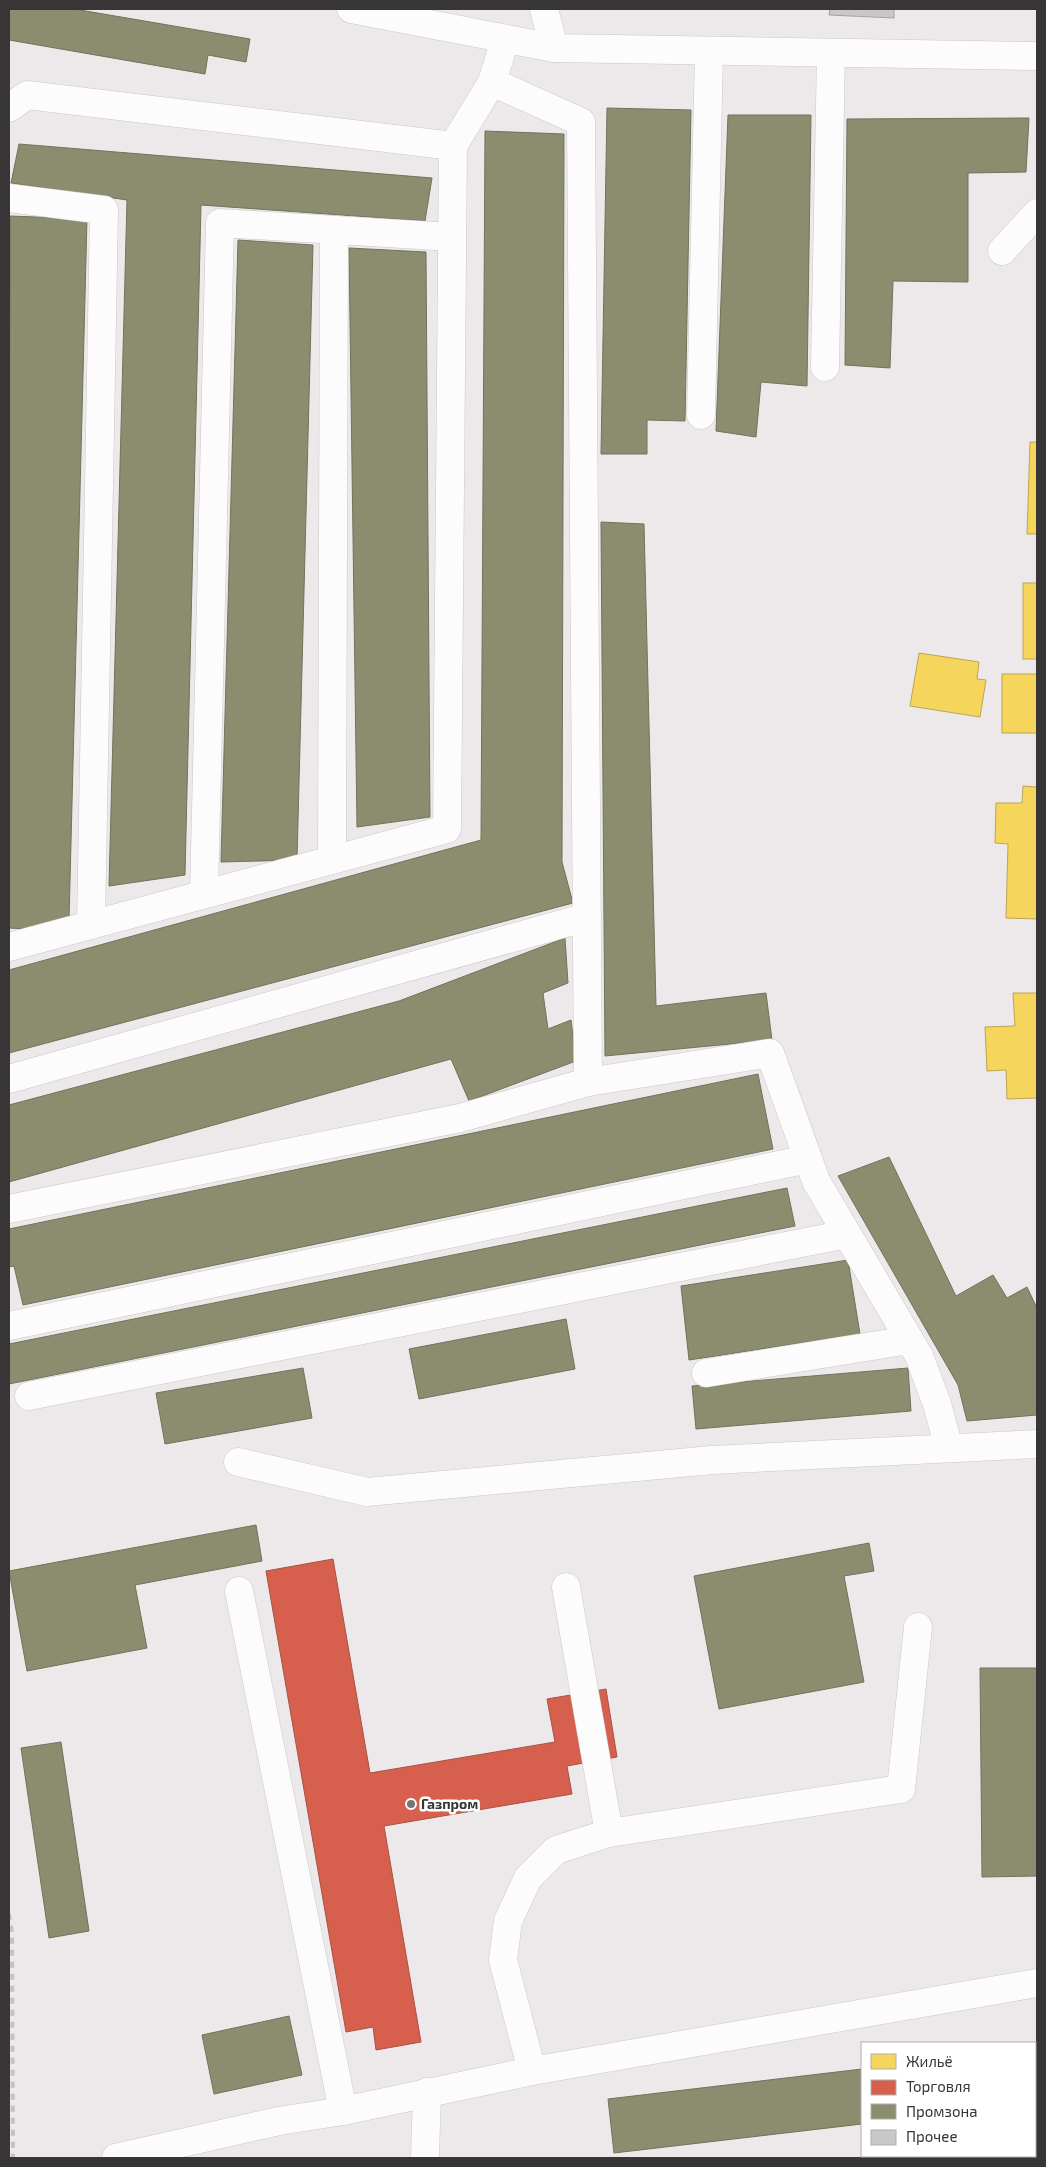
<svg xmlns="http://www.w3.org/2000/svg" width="1046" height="2167" viewBox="0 0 1046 2167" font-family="'Exo 2',sans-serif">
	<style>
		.homes { fill: #f6d55c; stroke: #bda551 }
		.shops { fill: #d6604d; stroke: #a65346 }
		.industry { fill: #8c8c6e; stroke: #72725d }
		.building { fill: #cac7c8; stroke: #a4a1a2 }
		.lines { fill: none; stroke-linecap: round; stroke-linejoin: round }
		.minor-casing { stroke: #cac7c8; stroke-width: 29 }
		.minor { stroke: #fcfcfc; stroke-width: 28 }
		.rail { stroke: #c3c2c2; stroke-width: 4; stroke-dasharray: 6 6; stroke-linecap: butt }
		.poi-dot { fill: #777475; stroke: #fff; stroke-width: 2 }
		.labels { text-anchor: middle; stroke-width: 5; stroke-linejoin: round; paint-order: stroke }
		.poi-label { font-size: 14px; font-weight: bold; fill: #373536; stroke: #fff; text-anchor: start }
	</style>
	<rect width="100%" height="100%" fill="#ede9eb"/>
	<g class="homes">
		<polygon points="1030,442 1037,442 1037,534 1027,534"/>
		<rect x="1023" y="583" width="14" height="76"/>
		<polygon points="919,653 979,662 977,679 986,680 980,717 910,706"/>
		<rect x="1002" y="674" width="35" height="59"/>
		<polygon points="1023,786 1037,787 1037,919 1006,918 1008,844 995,843 996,803 1022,803"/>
		<polygon points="1013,993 1037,993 1037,1098 1007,1099 1006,1070 987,1071 985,1027 1015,1026"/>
	</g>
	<polygon class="shops" points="333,1559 370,1773 555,1742 547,1699 606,1689 617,1757 567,1766 572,1794 384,1826 421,2042 376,2050 373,2027 346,2032 266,1571"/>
	<g class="industry">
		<polygon points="9,9 74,9 250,39 246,62 208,55 205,74 9,40"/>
		<polygon points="607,108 691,110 685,421 647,420 647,454 601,454"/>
		<polygon points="728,115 811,115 807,386 761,382 756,437 716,431"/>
		<polygon points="1029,118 1026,172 968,173 968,282 893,281 890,368 845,365 847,119"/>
		<polygon points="485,131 564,134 562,862 573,903 9,1053 9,970 481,840"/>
		<polygon points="19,144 432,178 425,221 201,205 185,875 109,886 127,200 11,183"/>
		<polygon points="10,216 87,219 69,920 25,929 9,928"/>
		<polygon points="238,240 313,245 297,860 221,862"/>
		<polygon points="349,248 426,252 430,817 357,827"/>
		<polygon points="601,522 644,524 656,1006 766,993 772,1040 605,1056"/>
		<polygon points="565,938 568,983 543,993 548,1029 571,1020 576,1061 469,1101 451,1059 9,1182 9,1105 399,1001"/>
		<polygon points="758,1074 773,1149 23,1305 14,1266 9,1267 9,1229"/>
		<polygon points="889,1157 956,1296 993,1275 1007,1298 1027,1287 1037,1308 1037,1415 967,1421 958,1385 838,1176"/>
		<polygon points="787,1188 795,1226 9,1384 9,1344"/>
		<polygon points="848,1260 860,1334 689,1360 681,1286"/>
		<polygon points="566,1319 575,1369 419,1399 409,1349"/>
		<polygon points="303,1368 312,1418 165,1444 156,1393"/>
		<polygon points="908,1368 911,1411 696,1429 692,1386"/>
		<polygon points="256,1525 262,1561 135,1585 147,1648 27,1671 9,1571"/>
		<polygon points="869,1543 874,1571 844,1576 864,1682 719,1709 694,1576"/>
		<polygon points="980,1668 1037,1668 1037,1876 982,1877"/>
		<polygon points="61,1742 89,1931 49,1938 21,1748"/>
		<polygon points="289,2016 302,2075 214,2094 202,2035"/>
		<polygon points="862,2069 862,2124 614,2153 608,2099"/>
	</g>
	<polygon class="building" points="830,9 894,9 894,18 829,15"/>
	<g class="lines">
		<defs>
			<g id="minor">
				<polyline points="351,9 554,48 1037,56"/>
				<polyline points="544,9 554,48"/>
				<polyline points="492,82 581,122 588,1082 770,1053 816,1181 919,1356 937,1404 949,1448"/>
				<polyline points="9,108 27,95 453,146"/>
				<polyline points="9,198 104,210 91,925"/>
				<polyline points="1002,251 1037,213"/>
				<polyline points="825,367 831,53"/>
				<polyline points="701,415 709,51"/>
				<polyline points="332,860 334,230"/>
				<polyline points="204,894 220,223 452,237"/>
				<polyline points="9,947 447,829 453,146 492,82 505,40"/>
				<polyline points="9,1079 587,917"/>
				<polyline points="9,1209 460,1118 588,1082"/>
				<polyline points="9,1326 808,1159"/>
				<polyline points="706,1373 909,1340"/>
				<polyline points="29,1396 847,1234"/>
				<polyline points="238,1462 367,1492 712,1460 1037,1444"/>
				<polyline points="566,1587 609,1833"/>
				<polyline points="239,1591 343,2111"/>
				<polyline points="532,2071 503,1960 508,1921 528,1878 556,1850 609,1833 901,1789 918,1627"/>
				<polyline points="116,2158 279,2121 343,2111 532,2071 1037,1983"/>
				<polyline points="425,2158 427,2092"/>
			</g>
		</defs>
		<use href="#minor" class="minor-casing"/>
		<use href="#minor" class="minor"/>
		<polyline class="rail" points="9,1914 12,1932 13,2158"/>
	</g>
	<circle class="poi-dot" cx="411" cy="1804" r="5"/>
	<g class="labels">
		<g class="poi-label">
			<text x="421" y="1809">Газпром</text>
		</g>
	</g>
	<rect width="1046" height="2167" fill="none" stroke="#373536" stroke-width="20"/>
	<rect x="861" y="2042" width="175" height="115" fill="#ffffff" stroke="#afaeaf"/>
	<rect x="871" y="2054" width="25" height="15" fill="#f6d55c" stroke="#afaeaf"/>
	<text x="906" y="2067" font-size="15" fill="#373536">Жильё</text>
	<rect x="871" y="2080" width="25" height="15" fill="#d6604d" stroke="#afaeaf"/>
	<text x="906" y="2092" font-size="15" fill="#373536">Торговля</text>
	<rect x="871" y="2104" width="25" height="15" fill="#8c8c6e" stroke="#afaeaf"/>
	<text x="906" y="2117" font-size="15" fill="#373536">Промзона</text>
	<rect x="871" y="2130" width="25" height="15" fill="#cac7c8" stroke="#afaeaf"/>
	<text x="906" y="2142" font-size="15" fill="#373536">Прочее</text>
</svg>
